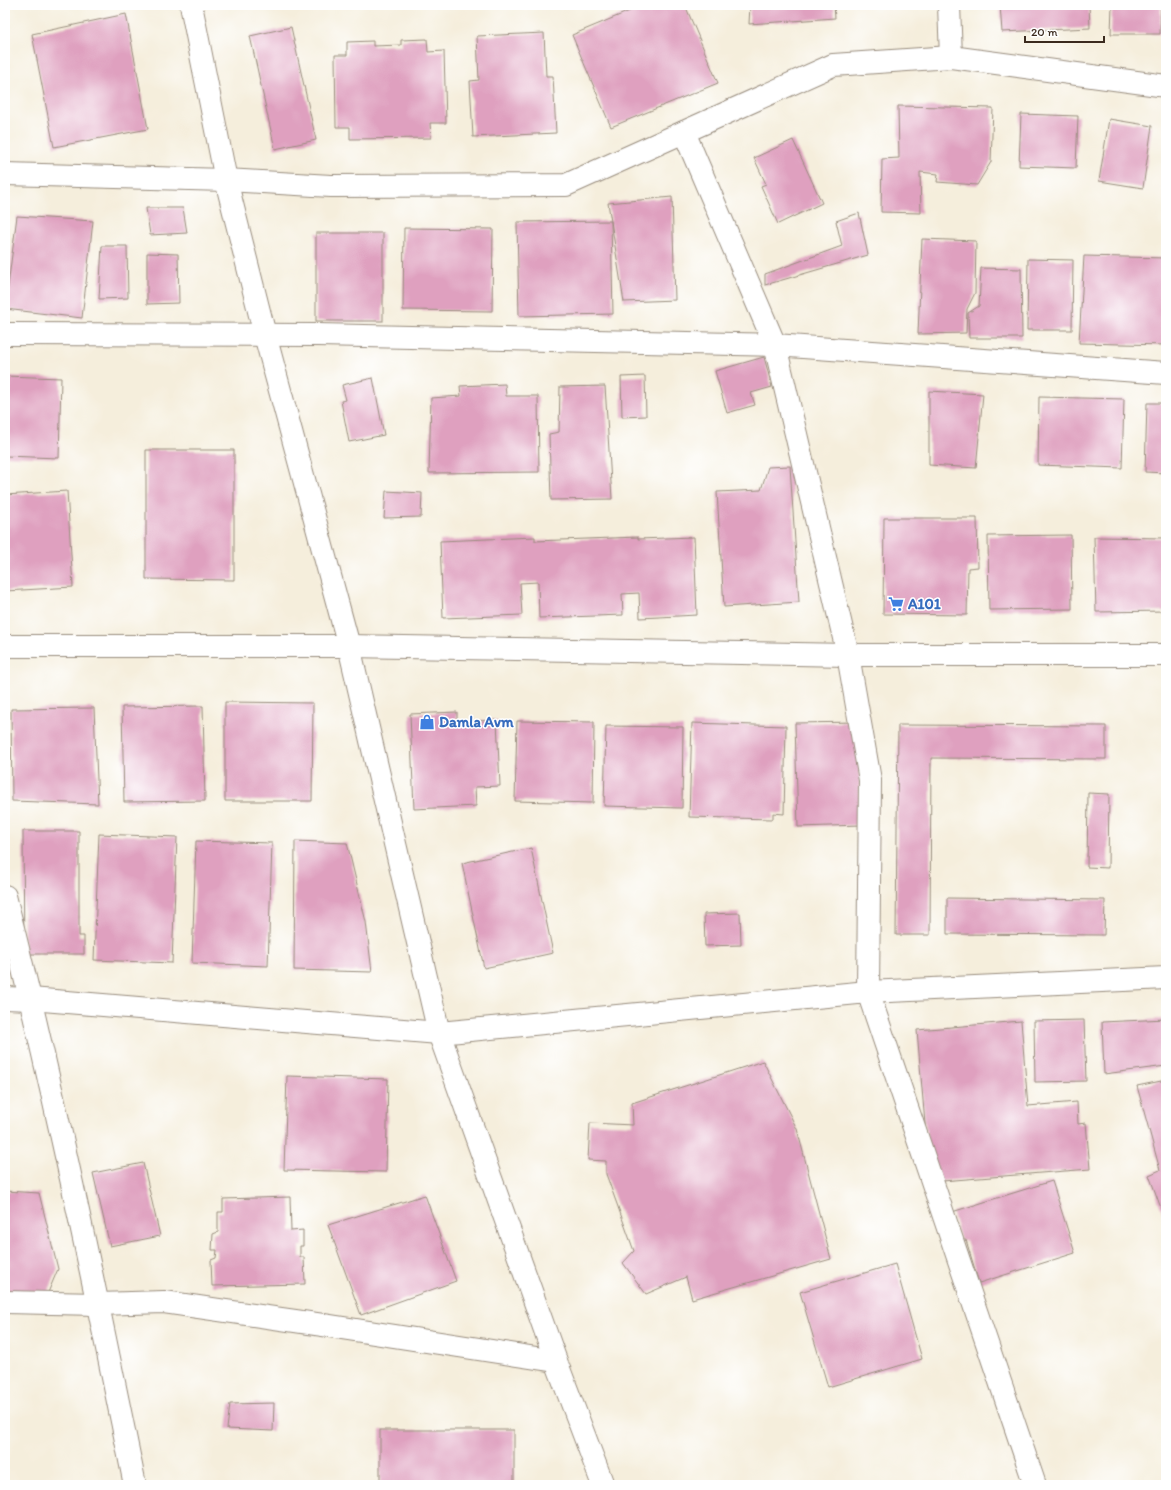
<svg xmlns="http://www.w3.org/2000/svg" width="1171" height="1490" viewBox="0 0 1171 1490" font-family="Itim,sans-serif">
	<style>
		.building { fill: #dfa0bf }
		.lines { fill: none; stroke-linecap: round; stroke-linejoin: round }
		.street-casing { stroke: #988c7d; stroke-width: 24 }
		.secondary-casing { stroke: #988c7d; stroke-width: 24 }
		.street { stroke: #fff; stroke-width: 22 }
		.secondary { stroke: #fff; stroke-width: 22 }
		.labels { text-anchor: middle; stroke-width: 3; stroke-linejoin: round; paint-order: stroke }
		.shop-label { font-size: 15px; font-weight: bold; fill: #366cbe; stroke: #fff; text-anchor: start }
	</style>
	<rect width="100%" height="100%" fill="#fff"/>
	<filter id="ink" filterUnits="userSpaceOnUse"><feTurbulence type="fractalNoise" baseFrequency=".025" numOctaves="2"/><feDisplacementMap in="SourceGraphic" scale="8" xChannelSelector="R" yChannelSelector="G"/><feConvolveMatrix kernelMatrix="1 2 1 2 8 2 1 2 1" color-interpolation-filters="sRGB"/></filter>
	<filter id="wash" filterUnits="userSpaceOnUse"><feTurbulence type="fractalNoise" baseFrequency=".012" numOctaves="4" result="noise"/><feDisplacementMap in="SourceGraphic" scale="16" xChannelSelector="R" yChannelSelector="G"/><feGaussianBlur stdDeviation="0.9" result="paint"/><feColorMatrix in="noise" values="0 0 0 0 0 0 0 0 0 0 0 0 0 0 0 0 0 1.4 0 .05"/><feComposite in="paint" operator="in"/></filter>
	<g filter="url(#wash)">
		<rect width="100%" height="100%" fill="#f5eedc"/>
		<g id="blocks">
			<g class="building">
				<polygon points="644,5 685,5 718,83 611,127 572,35"/>
				<polygon points="750,5 834,5 835,18 749,24"/>
				<polygon points="1000,5 1089,5 1090,28 1002,32"/>
				<polygon points="1112,5 1161,5 1160,34 1111,34"/>
				<polygon points="126,14 148,129 54,147 32,34"/>
				<polygon points="291,27 316,140 275,149 250,36"/>
				<polygon points="544,33 546,76 553,76 556,133 473,137 470,81 479,80 477,36"/>
				<polygon points="427,39 428,52 444,51 446,123 430,123 431,138 350,139 350,127 336,127 335,55 347,55 347,42 373,41 373,46 401,45 401,40"/>
				<polygon points="898,106 993,108 991,162 977,185 937,182 938,174 920,172 921,213 881,212 882,159 899,158"/>
				<polygon points="1021,114 1078,116 1076,168 1019,166"/>
				<polygon points="1109,119 1152,126 1143,188 1099,181"/>
				<polygon points="793,140 822,203 778,224 761,186 766,184 754,158"/>
				<polygon points="672,197 675,300 624,302 608,203"/>
				<polygon points="146,208 183,208 187,233 150,235"/>
				<polygon points="859,213 868,255 765,285 765,274 842,246 836,221"/>
				<polygon points="17,216 93,221 82,318 5,309"/>
				<polygon points="611,221 613,314 519,316 517,222"/>
				<polygon points="404,228 493,229 492,311 403,310"/>
				<rect x="316" y="233" width="67" height="88"/>
				<polygon points="922,239 976,241 975,293 967,309 966,333 918,334"/>
				<polygon points="102,246 127,246 128,298 99,299"/>
				<polygon points="147,253 178,254 179,303 147,304"/>
				<polygon points="1084,256 1166,258 1166,345 1079,343"/>
				<polygon points="1028,259 1073,260 1072,330 1027,330"/>
				<polygon points="981,268 1021,269 1022,338 969,338 968,313 979,306"/>
				<polygon points="764,357 772,387 751,393 755,405 727,413 715,371"/>
				<polygon points="5,376 61,378 59,458 5,456"/>
				<polygon points="645,376 646,416 622,417 621,377"/>
				<polygon points="373,378 384,435 349,442 341,401 346,400 342,385"/>
				<polygon points="505,384 506,396 538,396 539,472 429,473 431,398 461,396 460,386"/>
				<polygon points="605,386 612,499 551,500 549,434 559,432 560,387"/>
				<polygon points="929,391 983,394 976,468 929,465"/>
				<polygon points="1039,397 1124,399 1122,468 1038,465"/>
				<polygon points="1147,403 1166,403 1166,473 1145,472"/>
				<polygon points="146,450 234,450 234,580 146,579"/>
				<polygon points="790,466 799,602 724,607 717,492 761,490 768,467"/>
				<polygon points="67,491 73,587 5,591 5,495"/>
				<polygon points="386,491 422,493 421,517 384,518"/>
				<polygon points="884,518 977,518 978,567 968,568 967,615 883,614"/>
				<polygon points="1071,535 1072,609 989,610 988,536"/>
				<polygon points="535,537 535,541 638,537 638,539 694,537 697,615 640,618 639,593 622,594 623,615 539,618 538,582 520,583 522,615 443,618 440,541"/>
				<polygon points="1094,537 1166,538 1166,611 1096,612"/>
				<polygon points="225,702 313,703 312,801 225,801"/>
				<polygon points="203,706 205,801 124,802 122,707"/>
				<polygon points="94,708 98,804 12,801 11,709"/>
				<polygon points="457,712 457,722 497,720 500,786 475,787 476,806 414,809 410,714"/>
				<polygon points="517,721 594,722 593,803 515,801"/>
				<polygon points="858,722 861,825 798,827 795,723"/>
				<polygon points="692,723 786,726 784,814 773,813 773,819 689,817"/>
				<polygon points="898,725 1106,726 1106,759 931,758 930,935 896,935"/>
				<polygon points="606,726 683,727 682,808 604,806"/>
				<polygon points="1088,793 1109,794 1108,868 1087,867"/>
				<polygon points="23,831 79,831 79,936 84,936 84,954 24,954"/>
				<polygon points="99,834 177,837 172,963 94,960"/>
				<polygon points="196,841 272,843 268,966 192,963"/>
				<polygon points="295,841 347,843 366,922 372,972 294,970"/>
				<polygon points="531,848 553,953 484,968 462,863"/>
				<polygon points="947,898 1105,900 1104,935 947,934"/>
				<polygon points="740,913 741,945 705,946 704,914"/>
				<polygon points="1166,1019 1166,1066 1104,1074 1102,1022"/>
				<polygon points="1084,1020 1086,1081 1035,1082 1034,1021"/>
				<polygon points="1021,1021 1028,1106 1077,1102 1078,1124 1086,1123 1090,1169 930,1182 917,1030"/>
				<polygon points="763,1061 797,1129 831,1259 692,1299 686,1277 646,1294 623,1263 634,1251 606,1174 606,1161 588,1160 590,1123 633,1125 632,1103"/>
				<polygon points="287,1076 388,1079 386,1172 284,1170"/>
				<polygon points="1166,1080 1166,1222 1149,1175 1160,1170 1137,1086"/>
				<polygon points="143,1163 160,1236 110,1246 93,1173"/>
				<polygon points="1052,1181 1075,1253 979,1283 966,1240 961,1241 952,1212"/>
				<polygon points="5,1191 39,1193 58,1269 47,1295 5,1293"/>
				<polygon points="425,1195 456,1281 361,1315 328,1225"/>
				<polygon points="290,1197 291,1231 303,1230 303,1246 300,1246 300,1257 304,1257 305,1284 212,1286 211,1260 216,1258 217,1250 212,1250 213,1234 218,1232 218,1212 223,1212 223,1199"/>
				<polygon points="895,1264 922,1359 828,1387 800,1292"/>
				<polygon points="274,1403 273,1431 227,1429 230,1404"/>
				<rect x="380" y="1430" width="134" height="55"/>
			</g>
		</g>
	</g>
	<g filter="url(#ink)">
		<use href="#blocks" fill-opacity="0" stroke="#988c7d" stroke-width="1"/>
		<g class="lines">
			<defs>
				<g id="street">
					<polyline points="191,5 226,180 265,335 349,646 439,1033 556,1361 603,1485"/>
					<polyline points="949,5 951,57"/>
					<polyline points="684,132 775,345 848,655 870,780 868,992 1035,1485"/>
					<polyline points="5,174 226,180 331,186 566,185 833,65 951,57 1166,86"/>
					<polyline points="5,334 318,335 775,345 1166,373"/>
					<path d="M5 896C54 1091 95 1288 135 1485"/>
					<polyline points="5,998 31,999 439,1033 868,992 1166,978"/>
					<polyline points="5,1302 98,1304 164,1302 323,1325 556,1361"/>
				</g>
				<polyline id="secondary" points="5,646 349,646 848,655 1166,655"/>
			</defs>
			<use href="#street" class="street-casing"/>
			<use href="#secondary" class="secondary-casing"/>
			<use href="#street" class="street"/>
			<use href="#secondary" class="secondary"/>
		</g>
	</g>
	<defs>
		<symbol id="supermarket-bare" viewBox="-9 -9 18 18"><path d="M-6-5.5h2.5l.6 2H6L4.5 2H-2.5L-4.4-4H-6ZM-1.5 3.2a1.3 1.3 0 1 0 .1 0ZM3 3.2a1.3 1.3 0 1 0 .1 0Z" fill="#3f7fe0" stroke="#fff" stroke-width="2.5" paint-order="stroke"/></symbol>
		<symbol id="shop-bare" viewBox="-9 -9 18 18"><path d="M-5-2.5h2.3a2.7 3.5 0 0 1 5.4 0H5L5.5 6h-11ZM-1.5-2.5h3a1.5 2.3 0 0 0-3 0Z" fill="#3f7fe0" stroke="#fff" stroke-width="2.5" paint-order="stroke"/></symbol>
	</defs>
	<g fill-rule="evenodd">
		<use href="#supermarket-bare" x="885" y="593" width="22" height="22"/>
		<use href="#shop-bare" x="416" y="711" width="22" height="22"/>
	</g>
	<g class="labels">
		<g class="shop-label">
			<text x="908" y="609">A101</text>
			<text x="439" y="727">Damla Avm</text>
		</g>
	</g>
	<rect width="1171" height="1490" fill="none" stroke="#fff" stroke-width="20"/>
	<path d="M1025 36v6h79v-6" fill="none" stroke="#3b2a1e" stroke-width="2"/>
	<text x="1031" y="36" font-size="12" fill="#3b2a1e" stroke="#ffffff" stroke-width="3" paint-order="stroke">20 m</text>
</svg>
